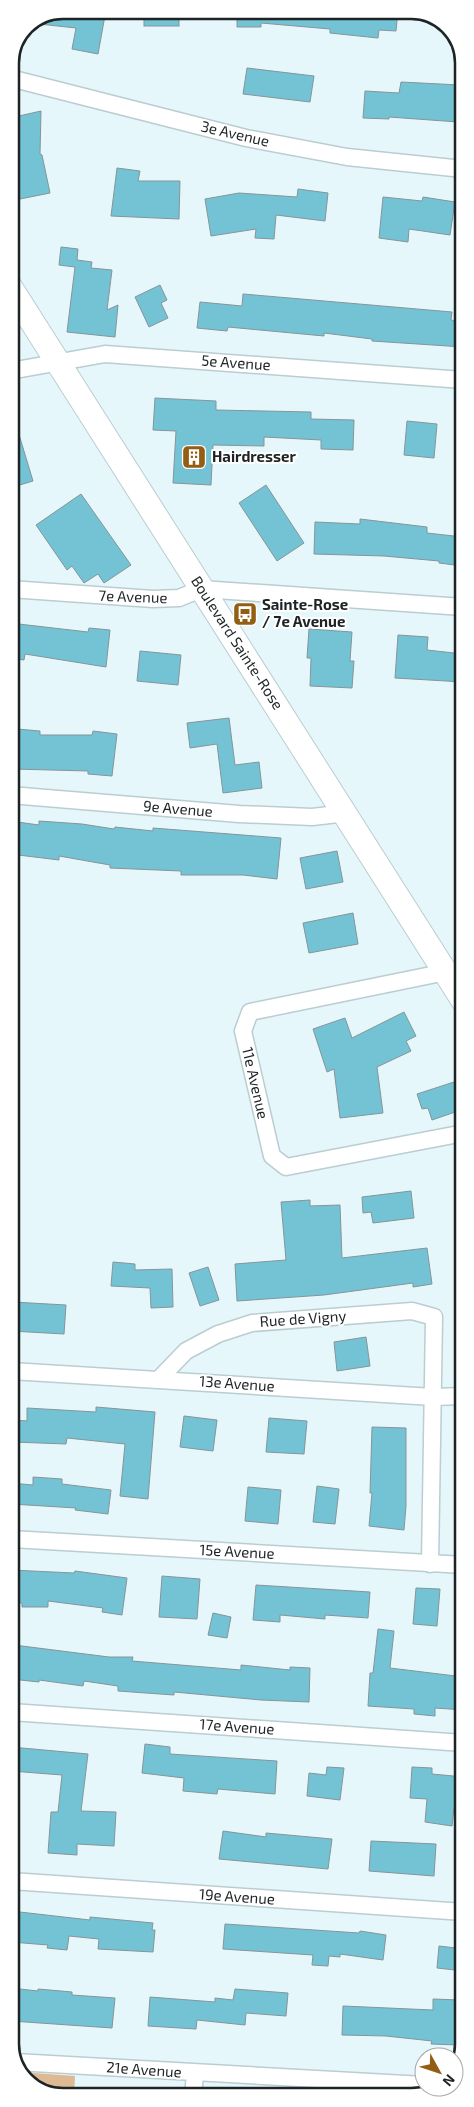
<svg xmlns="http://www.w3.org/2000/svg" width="474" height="2107" viewBox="0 0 474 2107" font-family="'Exo 2',sans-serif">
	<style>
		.green { fill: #ddba93 }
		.building { fill: #73c3d5; stroke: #859599 }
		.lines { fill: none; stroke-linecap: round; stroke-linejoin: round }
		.street-casing { stroke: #bbcdd1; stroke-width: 19 }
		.secondary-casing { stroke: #bbcdd1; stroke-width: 26 }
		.street { stroke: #fff; stroke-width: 16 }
		.secondary { stroke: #fff; stroke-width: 24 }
		.labels { text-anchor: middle; stroke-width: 4; stroke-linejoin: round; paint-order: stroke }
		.street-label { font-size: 15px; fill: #1e2426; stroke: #fff }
		.poi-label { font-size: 15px; font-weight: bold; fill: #1e2426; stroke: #fff; text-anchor: start }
		.rim { fill: none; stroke: #1e2426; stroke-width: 2.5 }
	</style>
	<rect width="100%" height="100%" fill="#e5f7fb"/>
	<path class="green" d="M20 2072 75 2076 74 2097C54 2097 30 2091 20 2072Z"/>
	<g class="building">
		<polygon points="62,10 106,10 98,54 72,49 76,28 30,23"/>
		<rect x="144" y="10" width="35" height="16"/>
		<polygon points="237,10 398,10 396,31 379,30 378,38 330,33 330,29 261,23 261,27 237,27"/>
		<polygon points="247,68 314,76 310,102 243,94"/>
		<polygon points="401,82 460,85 458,122 389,117 389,119 363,118 365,91 399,93"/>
		<polygon points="41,111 40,154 42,155 50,193 10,201 10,118"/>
		<polygon points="117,168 140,171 138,181 180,181 179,219 111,216"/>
		<polygon points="298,189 328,193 325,221 276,215 274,239 255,238 256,229 211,236 205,199 239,193 297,197"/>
		<polygon points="383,197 422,201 423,197 455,202 450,235 409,229 408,242 379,238"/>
		<polygon points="61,247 78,249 77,260 92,262 91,268 112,270 107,310 118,305 115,337 67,332 75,267 59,265"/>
		<polygon points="160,285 167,300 161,303 168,318 149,327 135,297"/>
		<polygon points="243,294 452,312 451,320 463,322 463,347 372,341 372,339 324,333 324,336 228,327 227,331 197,328 200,302 242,306"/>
		<polygon points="155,398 216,401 216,410 311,412 311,419 354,420 353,450 321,449 321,440 264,437 264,446 213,445 211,485 173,483 176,431 153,430"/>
		<polygon points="10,418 14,418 33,481 10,488"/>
		<polygon points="407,421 437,424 434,458 404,455"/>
		<polygon points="266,485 304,543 277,561 239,503"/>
		<polygon points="81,494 131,565 104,583 98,574 84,583 72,566 67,570 36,525"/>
		<polygon points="360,519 427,527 427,533 463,537 463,566 439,563 439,561 384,556 314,554 315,522 360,524"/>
		<polygon points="10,623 88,632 89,628 110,630 106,667 25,654 24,660 10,658"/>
		<polygon points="309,629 352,632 350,661 354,661 352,688 310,686 311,658 307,658"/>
		<polygon points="398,635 428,637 427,650 463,654 463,682 395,678"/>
		<polygon points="140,651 181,655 178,685 137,681"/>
		<polygon points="229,718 235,765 259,762 262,788 223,793 217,744 190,748 187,723"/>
		<polygon points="17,729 40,731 40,735 92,735 93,731 117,734 112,776 88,774 88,771 13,769"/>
		<polygon points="10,821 39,825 39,821 82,824 114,829 115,827 153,831 153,828 281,838 277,879 243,875 181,875 181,871 110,868 110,865 59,856 59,860 10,854"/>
		<polygon points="337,851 343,882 306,889 300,858"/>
		<polygon points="353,913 358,944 309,953 303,923"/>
		<polygon points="404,1012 416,1036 406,1041 411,1051 377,1067 383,1113 340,1118 334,1069 327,1072 313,1029 345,1018 352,1038"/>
		<polygon points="457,1081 464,1109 432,1120 428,1108 422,1109 417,1094"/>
		<polygon points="411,1191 414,1218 373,1223 371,1212 363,1213 362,1197"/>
		<polygon points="310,1200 310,1206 340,1205 342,1258 427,1248 432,1284 413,1287 413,1283 324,1295 237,1301 235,1264 286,1260 281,1202"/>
		<polygon points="113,1262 135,1264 135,1270 172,1269 173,1307 151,1308 150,1288 111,1286"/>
		<polygon points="208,1267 219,1300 200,1306 189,1273"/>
		<polygon points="13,1302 66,1305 64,1334 11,1331"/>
		<polygon points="366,1337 370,1366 337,1371 334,1342"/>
		<polygon points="96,1407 155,1412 148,1499 120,1496 125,1444 67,1438 66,1444 13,1442 14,1420 27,1421 27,1408 96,1412"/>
		<polygon points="184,1416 217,1420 213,1451 180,1447"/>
		<polygon points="269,1418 307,1421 304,1454 266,1452"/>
		<polygon points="372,1427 406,1428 406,1506 404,1530 369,1526 372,1493 370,1493"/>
		<polygon points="33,1477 62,1479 62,1484 111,1490 108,1514 75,1510 76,1508 11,1504 11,1483 33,1485"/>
		<polygon points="317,1486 339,1489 335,1524 313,1522"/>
		<polygon points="248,1487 281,1490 278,1524 245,1521"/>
		<polygon points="11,1570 74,1573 75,1571 127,1578 122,1615 102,1612 103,1608 48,1601 48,1607 22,1607 22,1603 11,1602"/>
		<polygon points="162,1576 200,1579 197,1619 159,1617"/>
		<polygon points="256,1585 370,1592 368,1618 325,1615 325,1619 280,1615 280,1622 253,1620"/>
		<polygon points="416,1588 440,1589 437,1626 413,1624"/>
		<polygon points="213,1613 231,1617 227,1638 208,1635"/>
		<polygon points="378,1629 394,1631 390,1668 464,1677 464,1710 435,1708 435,1716 414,1714 414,1709 368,1706 370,1673 373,1673"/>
		<polygon points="14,1645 109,1657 133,1657 132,1661 241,1670 241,1665 290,1670 290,1667 310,1668 309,1702 261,1700 174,1692 174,1695 118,1691 118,1686 84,1681 83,1686 39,1680 39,1682 11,1679"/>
		<polygon points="145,1744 170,1747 170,1754 277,1761 275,1794 218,1789 217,1794 183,1791 184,1778 142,1773"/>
		<polygon points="11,1747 88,1754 81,1811 116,1812 114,1846 77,1844 77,1855 48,1853 51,1812 58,1812 62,1775 11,1771"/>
		<polygon points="327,1767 344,1768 340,1800 307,1796 309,1773 326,1775"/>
		<polygon points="412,1767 432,1768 432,1774 464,1777 464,1809 454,1808 452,1826 425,1822 427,1799 410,1798"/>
		<polygon points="223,1831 266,1837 266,1833 332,1839 328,1869 219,1859"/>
		<polygon points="371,1841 436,1844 434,1876 369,1871"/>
		<polygon points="11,1911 90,1920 90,1917 153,1923 152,1930 155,1930 153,1952 98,1949 99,1939 69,1936 67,1950 47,1948 48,1945 11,1942"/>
		<polygon points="225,1924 359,1933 360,1931 386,1935 383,1960 340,1954 340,1957 329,1956 328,1966 312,1965 313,1955 223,1949"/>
		<polygon points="439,1946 464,1949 464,1971 437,1968"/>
		<polygon points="11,1988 38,1991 38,1989 72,1992 72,1995 115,1998 112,2028 11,2021"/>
		<polygon points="235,1989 288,1993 286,2016 246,2013 245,2025 197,2020 196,2029 148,2026 150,1997 215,2002 215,1998 233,2000"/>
		<polygon points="433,1999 460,2000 458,2045 431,2044 432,2041 386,2036 342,2035 343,2006 433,2010"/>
	</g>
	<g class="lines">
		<defs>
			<g id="street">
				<polyline points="10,78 246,138 347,157 463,169"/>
				<polyline points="10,371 105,354 463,380"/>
				<polyline points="10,589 153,599 179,598 201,589 463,607"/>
				<polyline points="10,795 239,814 312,817 347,813"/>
				<polyline points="446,972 250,1012 243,1031 272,1156 286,1167 464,1133"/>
				<polyline points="11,1371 433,1397 464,1396"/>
				<polyline points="159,1379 186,1351 218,1334 252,1323 412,1311 434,1317 430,1564"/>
				<polyline points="11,1539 464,1565"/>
				<polyline points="11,1712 464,1743"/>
				<polyline points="11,1881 464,1912"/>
				<polyline points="15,2062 424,2085"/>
				<polyline points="193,2096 195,2074"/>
			</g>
			<polyline id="secondary" points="10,287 463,1000"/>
		</defs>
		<use href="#street" class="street-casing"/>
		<use href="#secondary" class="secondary-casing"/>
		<use href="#street" class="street"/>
		<use href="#secondary" class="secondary"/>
	</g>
	<defs>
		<symbol id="building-square" viewBox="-11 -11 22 22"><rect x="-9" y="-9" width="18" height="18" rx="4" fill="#935e13" stroke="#fff"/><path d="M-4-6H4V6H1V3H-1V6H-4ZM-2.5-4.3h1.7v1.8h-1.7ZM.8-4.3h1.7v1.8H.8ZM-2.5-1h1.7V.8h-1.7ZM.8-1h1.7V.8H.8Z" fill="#fff"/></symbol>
		<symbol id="bus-square" viewBox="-11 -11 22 22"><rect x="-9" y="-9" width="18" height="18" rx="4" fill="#935e13" stroke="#fff"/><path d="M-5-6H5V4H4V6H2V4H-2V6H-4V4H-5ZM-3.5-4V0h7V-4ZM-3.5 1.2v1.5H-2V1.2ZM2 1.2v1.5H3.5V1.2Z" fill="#fff"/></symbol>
	</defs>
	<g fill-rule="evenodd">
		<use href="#building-square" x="180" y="443" width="28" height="28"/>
		<use href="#bus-square" x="231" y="600" width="28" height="28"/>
	</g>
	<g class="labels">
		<g class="street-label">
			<text transform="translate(235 134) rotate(13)" y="5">3e Avenue</text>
			<text transform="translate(236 363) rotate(4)" y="5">5e Avenue</text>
			<text transform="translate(133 597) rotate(2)" y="5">7e Avenue</text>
			<text transform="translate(237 643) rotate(57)" y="5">Boulevard Sainte-Rose</text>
			<text transform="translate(178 809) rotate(5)" y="5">9e Avenue</text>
			<text transform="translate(255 1083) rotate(77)" y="5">11e Avenue</text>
			<text transform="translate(303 1319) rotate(-4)" y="5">Rue de Vigny</text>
			<text transform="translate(237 1384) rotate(4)" y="5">13e Avenue</text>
			<text transform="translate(237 1552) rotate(3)" y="5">15e Avenue</text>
			<text transform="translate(237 1727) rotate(4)" y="5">17e Avenue</text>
			<text transform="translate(237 1897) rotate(4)" y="5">19e Avenue</text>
			<text transform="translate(144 2070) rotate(4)" y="5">21e Avenue</text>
		</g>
		<g class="poi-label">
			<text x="212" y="462">Hairdresser</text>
			<text x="262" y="610">Sainte-Rose<tspan x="262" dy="17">/ 7e Avenue</tspan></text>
		</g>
	</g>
	<path d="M0 0H474V2107H0ZM63 19H411A44 44 0 0 1 455 63V2044A44 44 0 0 1 411 2088H63A44 44 0 0 1 19 2044V63A44 44 0 0 1 63 19Z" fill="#fff" fill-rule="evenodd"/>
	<path class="rim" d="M63 19H411A44 44 0 0 1 455 63V2044A44 44 0 0 1 411 2088H63A44 44 0 0 1 19 2044V63A44 44 0 0 1 63 19Z"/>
	<g transform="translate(439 2072) rotate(130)"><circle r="24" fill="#ffffff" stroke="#a5a7a8"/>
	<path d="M0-4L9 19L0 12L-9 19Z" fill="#935e13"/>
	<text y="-8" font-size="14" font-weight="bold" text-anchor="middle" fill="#1e2426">N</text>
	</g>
</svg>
